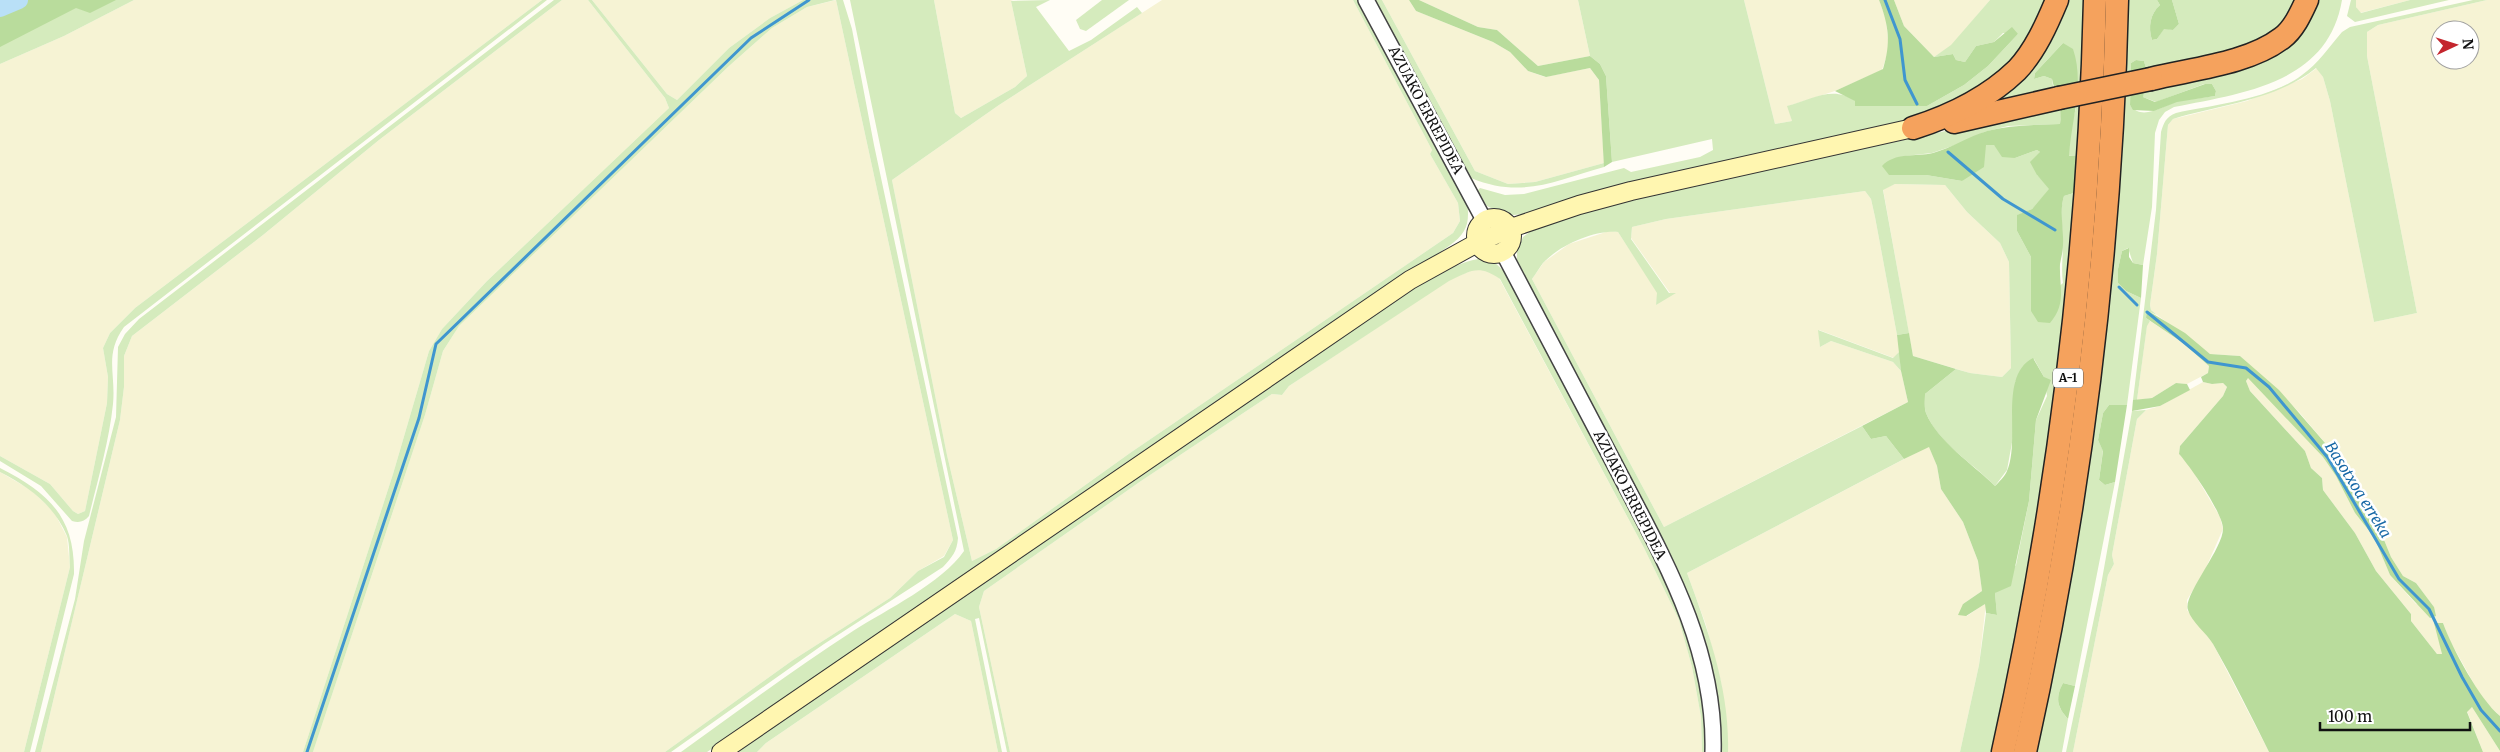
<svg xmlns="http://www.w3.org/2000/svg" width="2500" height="752" viewBox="0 0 2500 752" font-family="Merriweather,serif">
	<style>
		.farmland { fill: #f6f3d4; fill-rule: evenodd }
		.green { fill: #d5ebbd }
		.forest { fill: #b9dc9c }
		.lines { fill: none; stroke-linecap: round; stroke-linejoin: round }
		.stream { stroke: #3f96cf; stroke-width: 3 }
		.river { stroke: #b9e0f7; stroke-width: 18 }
		.tertiary-casing { stroke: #444; stroke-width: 18 }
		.secondary-casing { stroke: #333; stroke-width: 20 }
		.motorway-casing { stroke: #222; stroke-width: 25 }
		.tertiary { stroke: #fff; stroke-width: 15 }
		.secondary { stroke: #fff6b0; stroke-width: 18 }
		.motorway { stroke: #f5a25d; stroke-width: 22 }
		.motorway-bridge-casing { stroke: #222; stroke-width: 25; stroke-linecap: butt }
		.motorway-bridge { stroke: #f5a25d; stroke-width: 22 }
		.labels { text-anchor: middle; stroke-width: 5; stroke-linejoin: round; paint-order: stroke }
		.shield { fill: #fff; stroke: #585858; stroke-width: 1 }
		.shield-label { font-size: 12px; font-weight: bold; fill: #111 }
		.street-label { font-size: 14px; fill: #111; stroke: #fff }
		.water-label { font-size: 15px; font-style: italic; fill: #1768a6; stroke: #fff }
	</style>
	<rect width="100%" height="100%" fill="#fffdf5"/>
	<g class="farmland">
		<polygon points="134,0 542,0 135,308 110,333 103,348 108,377 107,403 85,511 78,514 73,511 50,484 0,456 0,64 64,36"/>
		<polygon points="562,0 588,0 665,98 669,108 487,281 442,329 429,351 393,474 303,752 41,752 120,420 124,387 124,356 132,336 263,235 379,140"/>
		<polygon points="592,0 803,0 770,18 729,48 677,100 667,94"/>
		<polygon points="836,0 953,540 944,556 918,571 890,598 793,660 665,752 313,752 425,415 443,351 459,326 729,66 772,28 807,7"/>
		<polygon points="934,0 1013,0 1011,1 1027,76 1015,87 961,118 955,113"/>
		<polygon points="1162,0 1353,0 1432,150 1430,154 1458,203 1460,221 1453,233 1130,453 996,549 972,561 947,455 892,180 999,105"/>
		<polygon points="1382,0 1409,0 1416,11 1493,42 1510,52 1528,71 1545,77 1590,68 1599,80 1604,163 1535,182 1508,184 1475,171"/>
		<polygon points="1419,0 1578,0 1590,56 1538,66 1497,30 1478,27"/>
		<polygon points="1744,0 1879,0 1886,19 1889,49 1882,70 1835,91 1788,106 1792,121 1775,124"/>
		<polygon points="1894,0 1990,0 1951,46 1934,57 1904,26"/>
		<polygon points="2356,0 2410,0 2360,13 2356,7"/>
		<path d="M2487 0H2500V716L2483 700 2449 639 2443 623 2440 641 2442 654H2437L2411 621V614L2376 571 2355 533 2323 490 2322 478 2311 468 2305 451 2250 391 2246 381 2248 377 2323 457 2336 476 2355 513 2374 537 2390 575 2416 604 2434 607 2416 583 2403 576 2391 557 2380 530 2348 483 2332 451 2299 412 2240 356 2210 354 2157 315 2151 310 2150 305 2157 254 2168 125 2173 119 2247 101 2302 79 2317 68 2323 77 2330 101 2374 322 2417 313 2367 56V32L2378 25ZM2440 30H2470V60H2440Z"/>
		<polygon points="1895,184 1945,185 1967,212 2000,243 2009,262 2011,368 2002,377 1970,373 1913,356 1883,189"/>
		<polygon points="1865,191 1871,199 1875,217 1900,351 1894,358 1819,330 1820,347 1831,341 1893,362 1901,371 1908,402 1664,527 1532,279 1544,262 1569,244 1609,231 1618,232 1658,293 1656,305 1670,293 1631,238 1632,227 1666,219"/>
		<polygon points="1475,269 1489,271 1499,278 1644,548 1679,620 1692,667 1701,717 1702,752 1010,752 979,607 984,591 1141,481 1272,394 1282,395 1289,386 1449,280"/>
		<polygon points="2150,321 2183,343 2209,366 2208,373 2187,384 2176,383 2152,398 2137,400 2147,325"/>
		<polygon points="2203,382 2212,384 2223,383 2227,387 2223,396 2180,446 2179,454 2190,466 2220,517 2223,529 2205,570 2187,600 2187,610 2212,642 2269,752 2073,752 2108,575 2114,564 2112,555 2137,419 2146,410 2160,406"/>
		<polygon points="1929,446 1937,466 1941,489 1963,522 1978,561 1982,591 1963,604 1967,616 1986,603 1979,665 1960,752 1728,752 1721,682 1706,625 1687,573"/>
		<polygon points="0,472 31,490 54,512 67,537 70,567 24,752 0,752"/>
		<polygon points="955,614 971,621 998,752 757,752 766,743"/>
		<polygon points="2472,707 2500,751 2500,752 2483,752 2467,711"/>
	</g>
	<g class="green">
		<polygon points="0,0 134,0 64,36 0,64"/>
		<path d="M542 0H547L124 327C104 355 116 373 113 404 109 442 98 479 89 516 84 522 79 523 72 521L41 486 0 461V456L50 484 73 511 78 514 85 511 107 403 108 377 103 348 110 333 135 308Z"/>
		<polygon points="554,0 562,0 379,140 263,235 132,336 124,356 124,387 120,420 41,752 35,752 75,599 84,541 116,417 118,347 125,334 139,319"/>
		<polygon points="588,0 592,0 667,94 677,100 729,48 770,18 803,0 835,0 807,7 772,28 729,66 459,326 443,351 425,415 313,752 303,752 393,474 429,351 442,329 487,281 669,108 665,98"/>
		<path d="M836 0H843L852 29 874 145 958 538C957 552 952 557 943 567L824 644 671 752H665L793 660 890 598 918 571 944 557 953 540Z"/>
		<path d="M850 0H934L955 113 961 118 1015 87 1027 76 1011 1 1050 0 1036 7 1069 51 1091 40 1137 7 1142 13 999 105 892 180 947 455 972 561 996 549 1130 453 1453 233 1460 221 1458 203 1430 154 1432 150 1353 0H1359L1467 202C1470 223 1467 233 1449 246L707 752H681C738 711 794 669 853 631 886 610 942 583 964 551Z"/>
		<polygon points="1102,0 1129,0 1086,31 1080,29 1076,20"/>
		<path d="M1374 0H1382L1475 171 1508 184 1535 182 1604 163V167C1554 181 1522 199 1471 178Z"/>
		<path d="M1578 0H1744L1775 124 1792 121 1787 106C1812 99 1833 85 1856 101L1855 106H1927L1964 85 1988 66 2018 34 2003 33 1994 42 1976 46 1965 62 1956 60 1953 54 1934 57 1951 45 1990 0H2049L2011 65 1961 102 1900 123 1637 181 1583 194 1525 214 1513 215 1501 213 1487 206 1477 191 1480 188 1505 195 1524 194 1624 168 1631 172 1700 157 1713 150 1712 139 1612 162 1606 76 1600 64 1590 56Z"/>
		<polygon points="2062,0 2085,0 2080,155 2068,156 2071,126 2077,104 2063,43 2035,73 2034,79 2044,76 2052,79 2054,93 1966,113 1998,92"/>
		<path d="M2128 0H2157L2160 5C2150 14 2148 27 2152 40L2157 39 2164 28 2173 30 2179 24 2172 0H2302C2297 11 2293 22 2285 30 2250 63 2191 64 2147 72L2144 61 2136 60 2131 63 2130 105C2142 122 2164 105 2178 101 2190 99 2203 98 2215 96L2216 91 2212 84H2204L2156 102 2143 97V89C2183 79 2274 66 2299 31 2306 22 2310 11 2313 0H2342C2328 84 2242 93 2174 107L2165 112 2159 120 2155 133 2152 207 2143 265 2133 263 2128 248 2122 251 2118 269V283L2126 291 2141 298 2127 405H2109L2103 413 2098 440 2103 450 2099 480 2105 485 2115 482 2075 686 2063 683C2055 698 2057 707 2068 719L2062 752H2036C2075 580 2101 404 2116 228 2122 153 2125 76 2128 0Z"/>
		<polygon points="2351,0 2356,0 2356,7 2361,13 2410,0 2449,0 2355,22 2347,16"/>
		<path d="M2473 0H2487L2378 25 2367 32V56L2417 313 2374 322 2330 101 2323 77 2316 68C2275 101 2222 104 2173 119L2168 125 2157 254 2150 305 2151 310 2157 315 2150 312 2146 318 2150 321 2147 326 2137 400H2133L2156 210 2161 132C2164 122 2166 117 2176 113 2214 105 2271 99 2302 75 2318 64 2329 47 2342 32L2350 27Z"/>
		<path d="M2053 108H2062L2060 124 2008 126 1984 132 1967 141 1932 153 1905 156 1901 175H1926L1962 181 1985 145H1994L2015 158 2037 150 2040 152 2037 175 2050 189 2032 209 2018 215 2017 231 2031 257V311L2063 283C2061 269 2063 257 2063 243 2063 227 2059 212 2064 196L2077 192 2067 320 2030 577 1992 752H1960L1979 665 1986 613 1997 615 1995 593 2016 565 2029 501 2036 420 2047 396 2044 377 2034 359 2015 382 2013 437 2007 470 1995 486C1973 463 1938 443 1926 413 1924 408 1925 399 1925 394L1956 369 1970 373 2002 377 2011 368 2009 262 2000 243 1967 212 1945 185 1895 184 1883 190 1909 333 1897 335 1875 217 1871 199 1865 191 1666 219 1632 227 1631 239 1669 293H1676L1656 305 1657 293 1618 232C1594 230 1560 245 1543 263 1539 268 1536 274 1532 279L1664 527 1862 426 1871 439 1886 436 1904 459 1687 573C1708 630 1730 690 1728 752H1720C1719 638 1673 559 1621 462 1590 404 1559 346 1528 288L1517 266V252L1523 237 1539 225 1619 201Z"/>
		<path d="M1484 258 1494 262 1504 271 1673 593 1699 671 1705 711 1707 752H1702L1701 717 1692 667 1679 620 1644 548 1500 279C1478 264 1471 271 1449 281L1289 386 1282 395 1272 394 1141 481 984 591 979 607 1010 752H1007L979 618 975 619 1002 752H998L971 621 955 614 766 743 757 752H735L1393 301C1420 285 1452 262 1484 258Z"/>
		<polygon points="1818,330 1893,358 1900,351 1901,371 1893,362 1831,341 1820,347"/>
		<polygon points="2146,410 2137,419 2112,555 2114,564 2108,575 2073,752 2066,752 2101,585 2132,411"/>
		<path d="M0 468C49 493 75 517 74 574L30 752H24L70 567C69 557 70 545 67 536 54 505 28 486 0 472Z"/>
	</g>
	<g class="forest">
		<polygon points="0,0 116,0 90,13 76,8 0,47"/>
		<polygon points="1409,0 1419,0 1478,27 1497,30 1538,66 1590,56 1600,64 1606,76 1612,162 1604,167 1599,80 1590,68 1546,77 1528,71 1510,52 1493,42 1416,11"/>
		<path d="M1879 0H1894L1904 26 1934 57 1953 54 1956 60 1965 62 1976 46 1994 42 2012 27 2018 34 1988 66 1964 85 1927 106H1855V101L1835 91 1883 69C1891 43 1889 26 1879 0Z"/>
		<path d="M2157 0H2172L2179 24 2173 30 2164 29 2157 39 2152 40C2148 27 2150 14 2160 5Z"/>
		<path d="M2063 43 2073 49C2085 84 2071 121 2069 156L2080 155 2077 192 2064 196C2059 212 2064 228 2063 245 2063 252 2061 258 2060 264 2059 287 2067 303 2050 323L2038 322 2031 311V257L2017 231V215L2032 209 2049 189 2037 175 2030 162 2040 152 2037 150 2015 158 2002 157 1994 145H1986L1984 167 1962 181 1926 175H1889L1882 166C1895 152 1915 157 1933 153 1951 148 1970 136 1987 131 2011 125 2035 125 2060 124 2063 104 2056 98 2052 79L2044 76 2034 79 2035 73Z"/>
		<polygon points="2136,60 2144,61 2147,72 2143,97 2155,102 2205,84 2212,84 2216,91 2215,96 2177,102 2154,111 2133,110 2130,105 2131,63"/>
		<polygon points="2129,248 2129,257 2133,263 2143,265 2141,298 2126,291 2118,283 2118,269 2122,251"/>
		<path d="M2150 312 2185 333 2210 354 2240 356 2279 390 2332 451 2348 483 2380 530 2391 557 2403 576 2416 583 2434 607 2436 616 2430 618 2390 575 2374 537 2355 513 2336 476 2323 457 2248 378 2246 381 2250 391 2305 451 2311 468 2322 478 2323 490 2355 533 2376 571 2411 614V621L2437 654H2442L2434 623H2443C2452 648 2480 700 2500 716V751L2472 707 2467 712 2483 752H2269C2251 716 2233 679 2213 644 2206 632 2192 623 2188 610 2182 596 2224 548 2223 528 2222 512 2190 466 2179 454L2180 446 2223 396 2227 387 2223 383 2212 384 2203 382 2201 377 2208 373 2209 366 2183 343 2146 318 2147 313Z"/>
		<path d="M1909 333 1913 356 1956 369 1925 394C1925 399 1924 408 1926 413 1937 441 1974 465 1995 486 1999 482 2005 476 2007 471 2021 439 1998 376 2033 358L2044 377 2051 380 2036 420 2029 501 2011 586 1995 593 1997 615 1986 613 1985 604 1966 616 1958 615 1963 604 1982 591 1978 561 1963 522 1941 489 1937 466 1929 447 1904 459 1886 436 1871 439 1862 426 1908 402 1901 371 1897 335Z"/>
		<polygon points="2176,383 2187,384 2190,390 2160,406 2132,411 2133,400 2152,398"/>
		<polygon points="2109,405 2127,405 2115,482 2105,485 2099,480 2103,451 2098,440 2103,413"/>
		<path d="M2063 683 2075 686 2068 719C2057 707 2055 698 2063 683Z"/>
	</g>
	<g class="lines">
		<g class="stream">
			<polyline points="1885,0 1900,39 1905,80 1917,104"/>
			<polyline points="1948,152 2003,199 2055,230"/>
			<polyline points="2119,287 2137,305"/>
			<polyline points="2147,312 2208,362 2246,368 2269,387 2328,458 2399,579 2429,609 2462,677 2481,710 2500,731"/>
			<polyline points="307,752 419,418 436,344 751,38 809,0"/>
		</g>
		<polyline class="river" points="0,8 19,0"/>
		<defs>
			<g id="tertiary">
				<polyline points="1366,0 1484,220"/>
				<path d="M1503 252C1540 322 1577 392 1614 463 1661 554 1716 645 1713 752"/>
			</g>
			<g id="secondary">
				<circle cx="1494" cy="236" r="18"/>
				<polyline points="721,752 1410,280 1477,243 1511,228 1579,205 1631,191 1913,128"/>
			</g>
			<g id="motorway">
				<path d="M2151 79C2191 69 2248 64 2282 38 2294 29 2301 13 2307 0"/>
				<polyline points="1954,122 2059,98"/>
				<path d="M1913 128C1951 116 1988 98 2017 70 2035 51 2047 24 2057 0"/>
				<path d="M2003 752C2058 504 2089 254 2095 0"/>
				<path d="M2025 752C2080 504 2111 254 2117 0"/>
			</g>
		</defs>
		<use href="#tertiary" class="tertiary-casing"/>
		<use href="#secondary" class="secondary-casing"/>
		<use href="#motorway" class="motorway-casing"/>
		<use href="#tertiary" class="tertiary"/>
		<use href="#secondary" class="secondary"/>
		<use href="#motorway" class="motorway"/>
		<defs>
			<polyline id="motorway-bridge" points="2059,98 2151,79"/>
		</defs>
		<use href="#motorway-bridge" class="motorway-bridge-casing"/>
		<use href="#motorway-bridge" class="motorway-bridge"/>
	</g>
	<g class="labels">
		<rect class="shield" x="2053" y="368.5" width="30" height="19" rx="4"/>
		<g class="shield-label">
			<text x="2068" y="382">A-1</text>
		</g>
		<g class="street-label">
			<text transform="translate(1426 110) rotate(62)" y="5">AZUAKO ERREPIDEA</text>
			<text transform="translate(1630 495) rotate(63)" y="5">AZUAKO ERREPIDEA</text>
		</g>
		<g class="water-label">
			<text transform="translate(2358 490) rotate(58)" y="5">Basotxoa erreka</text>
		</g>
	</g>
	<g transform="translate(2455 45) rotate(86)"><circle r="24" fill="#ffffff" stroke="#a0a0a0"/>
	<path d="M0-4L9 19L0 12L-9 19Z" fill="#c4262e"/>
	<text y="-8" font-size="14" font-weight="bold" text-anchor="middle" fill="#111111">N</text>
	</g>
	<path d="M2320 722v8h150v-8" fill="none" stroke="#111111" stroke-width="2.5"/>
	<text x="2328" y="722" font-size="15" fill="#111111" stroke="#ffffff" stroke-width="4" paint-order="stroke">100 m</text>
</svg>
